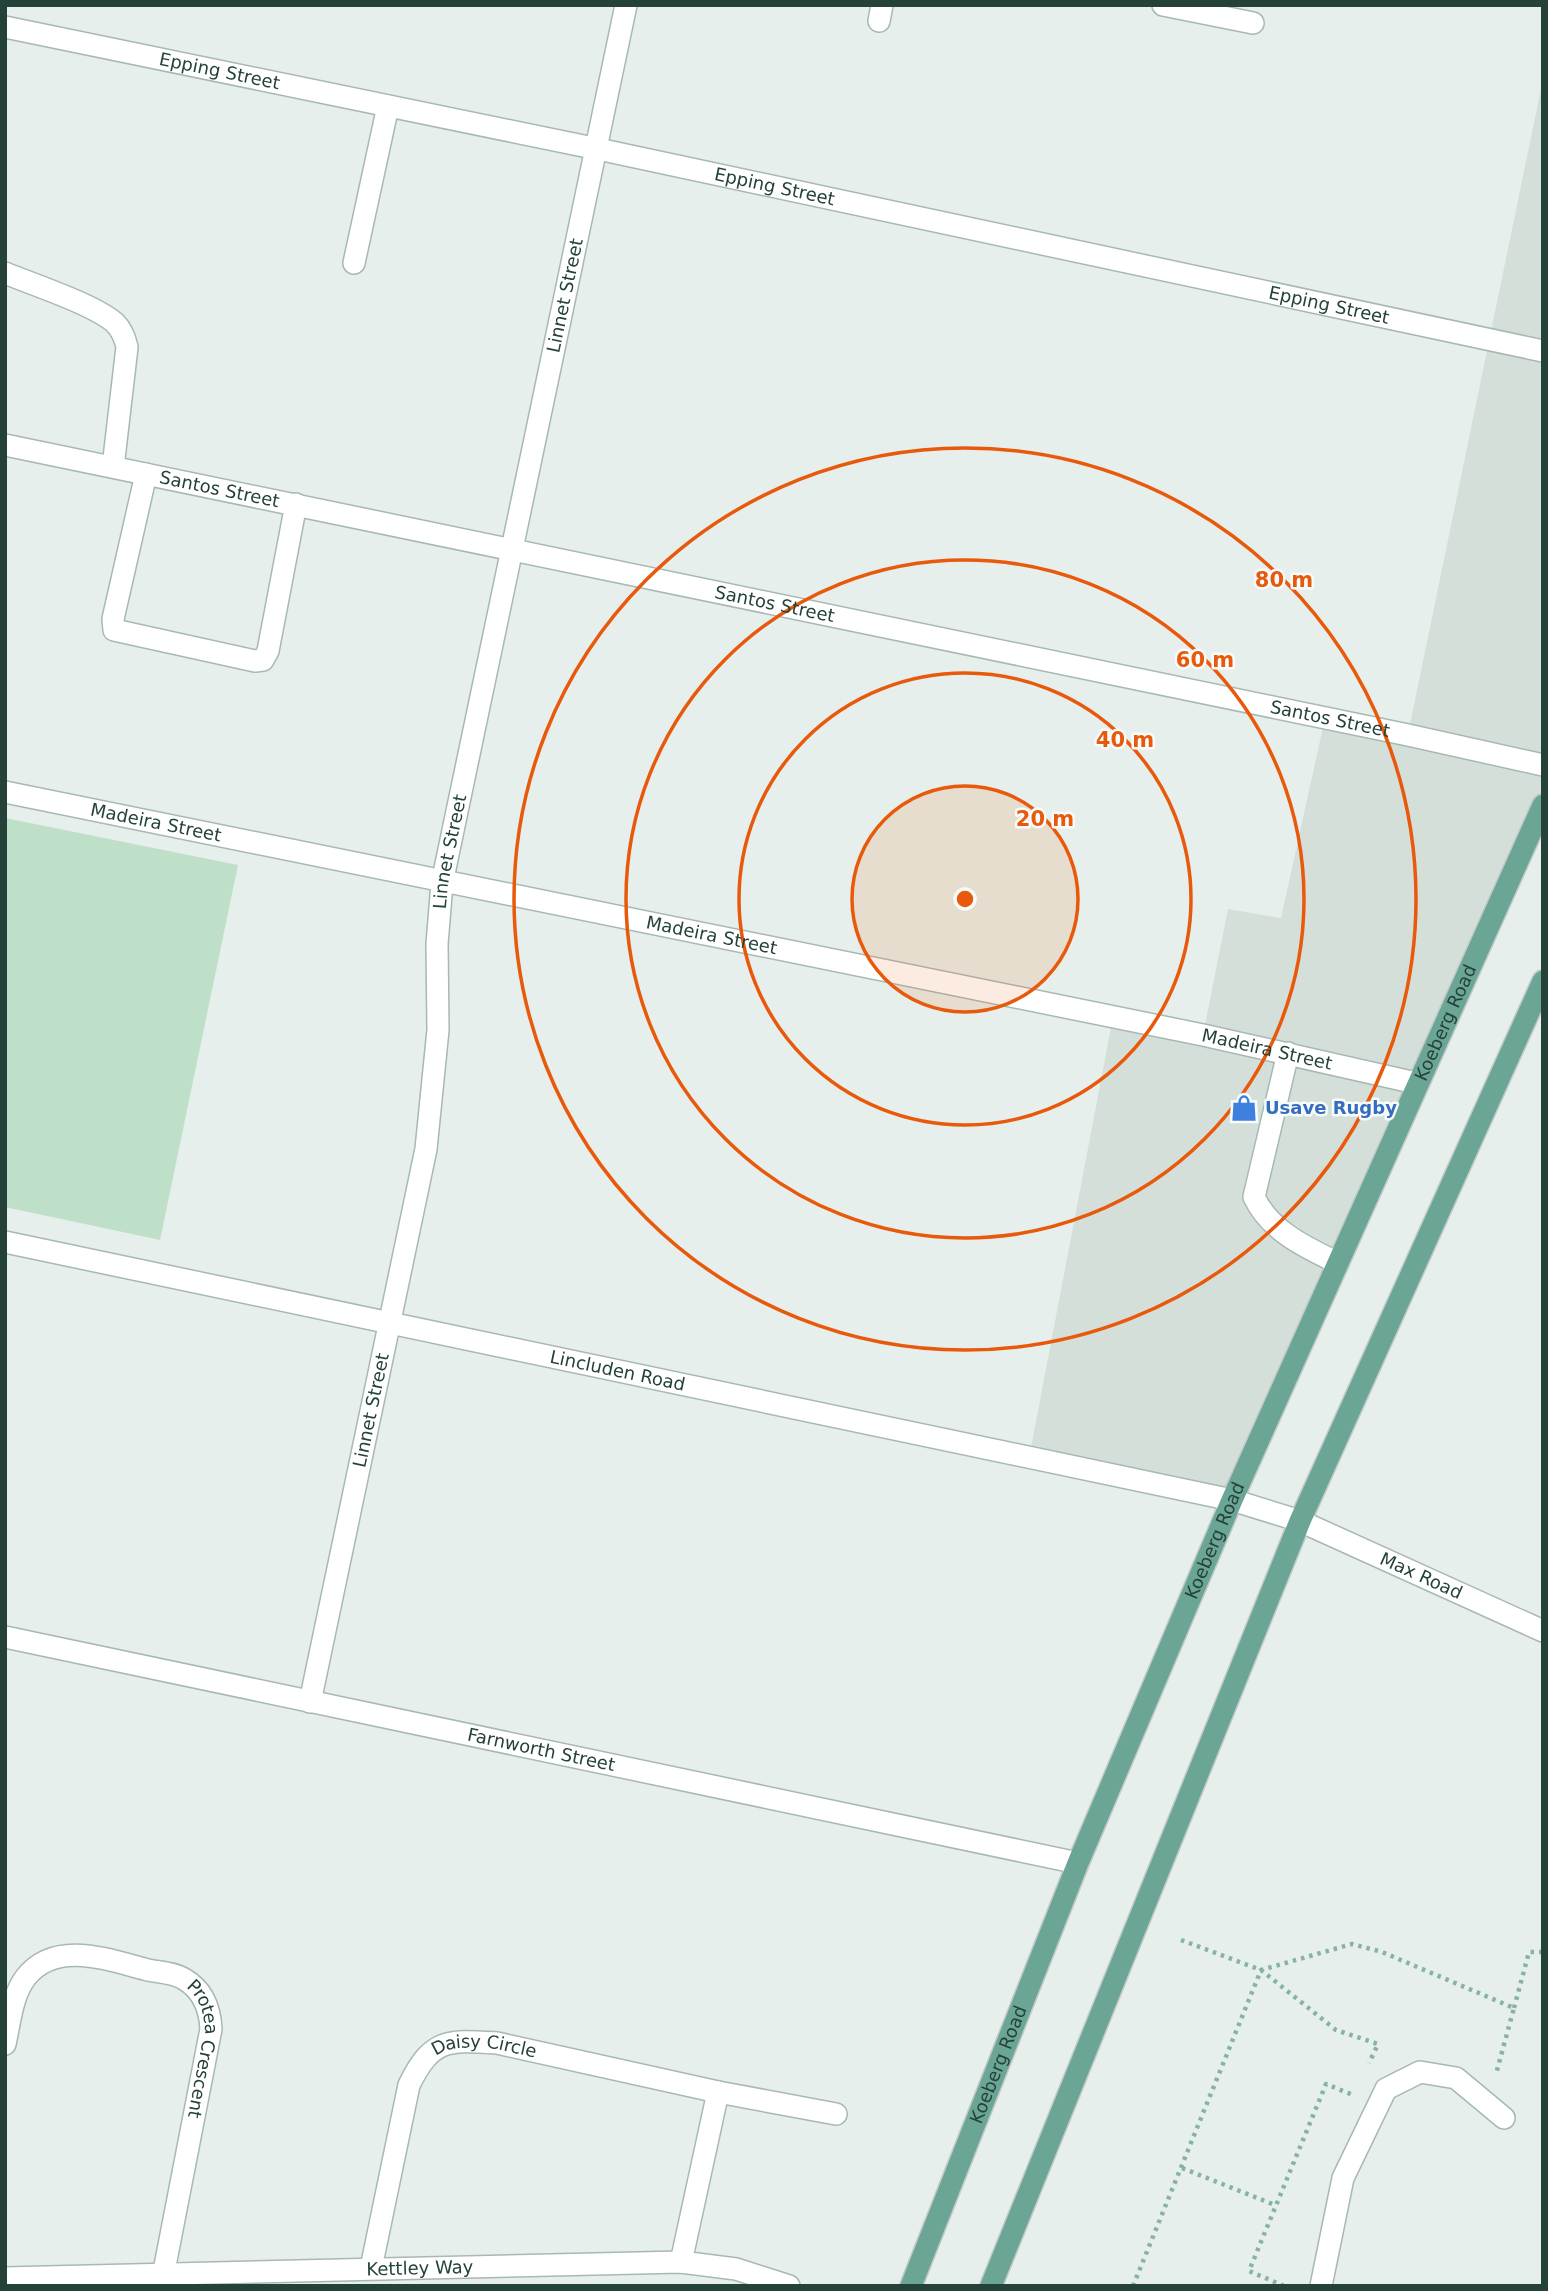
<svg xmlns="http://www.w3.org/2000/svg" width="1548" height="2291" viewBox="0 0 1548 2291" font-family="'DejaVu Sans',sans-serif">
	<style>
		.built { fill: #d4dfda }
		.green { fill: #bfe0c8 }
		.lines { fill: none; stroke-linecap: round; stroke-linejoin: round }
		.minor-casing { stroke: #a8b8b2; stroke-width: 24 }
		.major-casing { stroke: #c2cac8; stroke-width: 24 }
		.path { stroke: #86b3a5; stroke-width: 4.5; stroke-dasharray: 3.5 5; stroke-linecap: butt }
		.minor { stroke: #fff; stroke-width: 21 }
		.major { stroke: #6aa596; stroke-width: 21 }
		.ring { fill: none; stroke: #e8590c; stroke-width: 3.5 }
		.labels { text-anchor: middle; stroke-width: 5; stroke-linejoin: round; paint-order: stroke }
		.street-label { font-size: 18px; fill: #24423a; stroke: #f7fbf9 }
		.shop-label { font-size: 18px; font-weight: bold; fill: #366cbe; stroke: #f7fbf9; text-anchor: start }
		.centre { fill: #e8590c; stroke: #f7fbf9; stroke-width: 3.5 }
		.ring-label { font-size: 21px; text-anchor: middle; font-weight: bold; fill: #e8590c; stroke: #f7fbf9; stroke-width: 5; stroke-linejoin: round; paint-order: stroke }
	</style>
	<rect width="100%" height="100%" fill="#e6efeb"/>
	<polygon class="built" points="1543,79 1543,805 1232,1500 1029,1458 1113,1017 1203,1035 1228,909 1281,918 1325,718 1408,734"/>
	<polygon class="green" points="5,818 238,865 160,1240 5,1207"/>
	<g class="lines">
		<defs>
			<g id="minor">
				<polyline points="1163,5 1253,23"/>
				<polyline points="879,21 882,5"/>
				<path id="s1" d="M5 27 598 149 1543 351"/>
				<polyline points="354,263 388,106"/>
				<path d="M5 273C34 285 93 304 115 323 122 330 125 338 127 347L113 467"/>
				<path id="s2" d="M5 445 1408 735 1543 765"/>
				<polyline points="146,474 113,619 114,630 255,661 263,660 268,651 296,504"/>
				<path id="s3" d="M5 792 1203 1035 1416 1083"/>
				<path d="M1288 1053 1254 1197C1270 1231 1305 1247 1338 1263"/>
				<path id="s4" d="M5 1242 1232 1500 1300 1521 1543 1631"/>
				<path id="s5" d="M5 1637 1078 1863"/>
				<path id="s6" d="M310 1702 426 1149 438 1030 437 944 442 883 626 5"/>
				<path id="s7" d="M5 2044C10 2022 12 1995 26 1977 56 1939 109 1960 148 1970 158 1972 175 1973 184 1979 203 1990 210 2009 211 2029L163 2276"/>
				<polyline points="681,2262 718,2092"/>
				<path id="s8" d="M371 2268 409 2085C432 2038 448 2040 497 2043L718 2092 836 2114"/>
				<path id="s9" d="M5 2278 681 2262 736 2269 789 2286"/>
				<polyline points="1321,2286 1343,2178 1386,2089 1420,2072 1456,2078 1504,2118"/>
			</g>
			<g id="major">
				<path id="s10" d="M911 2286 1078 1863 1232 1500 1543 805"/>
				<polyline points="991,2286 1300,1521 1543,981"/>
			</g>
		</defs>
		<use href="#minor" class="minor-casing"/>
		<use href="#major" class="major-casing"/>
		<g class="path">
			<polyline points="1181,1940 1261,1970 1336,2030 1378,2044 1369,2063"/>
			<polyline points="1514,2008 1529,1952 1543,1952"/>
			<polyline points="1182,2168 1275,2205"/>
			<polyline points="1133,2286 1261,1970 1352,1944 1382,1952 1514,2008 1496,2074"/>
			<polyline points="1284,2286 1249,2271 1326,2084 1353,2095"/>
		</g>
		<use href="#minor" class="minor"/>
		<use href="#major" class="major"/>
	</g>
	<circle cx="965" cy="899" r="113" fill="#e8590c" fill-opacity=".12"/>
	<g class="ring">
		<circle cx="965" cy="899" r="113"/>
		<circle cx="965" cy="899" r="226"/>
		<circle cx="965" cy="899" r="339"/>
		<circle cx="965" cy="899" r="451"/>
	</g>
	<defs>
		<symbol id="shop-bare" viewBox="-9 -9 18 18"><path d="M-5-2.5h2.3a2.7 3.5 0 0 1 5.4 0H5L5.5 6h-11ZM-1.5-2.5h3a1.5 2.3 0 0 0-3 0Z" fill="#3f7fe0" stroke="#f7fbf9" stroke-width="2.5" paint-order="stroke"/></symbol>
	</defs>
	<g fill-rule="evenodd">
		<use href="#shop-bare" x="1225" y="1089" width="38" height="38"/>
	</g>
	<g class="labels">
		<g class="street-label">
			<text dy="6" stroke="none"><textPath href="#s1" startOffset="219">Epping Street</textPath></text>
			<text dy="6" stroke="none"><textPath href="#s1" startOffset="786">Epping Street</textPath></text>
			<text dy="6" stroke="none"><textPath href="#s6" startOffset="1432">Linnet Street</textPath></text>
			<text dy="6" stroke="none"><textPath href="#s1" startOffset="1353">Epping Street</textPath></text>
			<text dy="6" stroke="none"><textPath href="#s2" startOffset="219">Santos Street</textPath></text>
			<text dy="6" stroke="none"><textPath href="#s2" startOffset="786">Santos Street</textPath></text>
			<text dy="6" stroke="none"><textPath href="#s2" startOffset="1353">Santos Street</textPath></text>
			<text dy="6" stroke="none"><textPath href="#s3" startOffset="154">Madeira Street</textPath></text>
			<text dy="6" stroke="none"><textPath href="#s6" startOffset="864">Linnet Street</textPath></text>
			<text dy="6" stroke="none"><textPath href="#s3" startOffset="721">Madeira Street</textPath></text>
			<text dy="6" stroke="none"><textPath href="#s10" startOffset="1372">Koeberg Road</textPath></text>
			<text dy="6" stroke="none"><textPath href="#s3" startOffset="1288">Madeira Street</textPath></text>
			<text dy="6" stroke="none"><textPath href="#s4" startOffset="626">Lincluden Road</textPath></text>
			<text dy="6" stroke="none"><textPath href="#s6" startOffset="298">Linnet Street</textPath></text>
			<text dy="6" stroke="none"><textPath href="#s10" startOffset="805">Koeberg Road</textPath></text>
			<text dy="6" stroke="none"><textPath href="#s4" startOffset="1458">Max Road</textPath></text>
			<text dy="6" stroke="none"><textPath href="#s5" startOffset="548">Farnworth Street</textPath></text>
			<text dy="6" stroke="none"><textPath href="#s7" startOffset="317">Protea Crescent</textPath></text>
			<text dy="6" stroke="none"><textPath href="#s8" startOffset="282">Daisy Circle</textPath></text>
			<text dy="6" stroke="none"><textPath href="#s10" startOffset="238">Koeberg Road</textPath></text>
			<text dy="6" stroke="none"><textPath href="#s9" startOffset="415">Kettley Way</textPath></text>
		</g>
		<g class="shop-label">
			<text x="1265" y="1114">Usave Rugby</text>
		</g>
	</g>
	<circle cx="965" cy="899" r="10" class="centre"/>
	<g class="ring-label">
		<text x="1284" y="587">80 m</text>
		<text x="1205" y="667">60 m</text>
		<text x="1125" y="747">40 m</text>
		<text x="1045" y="826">20 m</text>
	</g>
	<rect width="1548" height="2291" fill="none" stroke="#24423a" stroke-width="14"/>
</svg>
